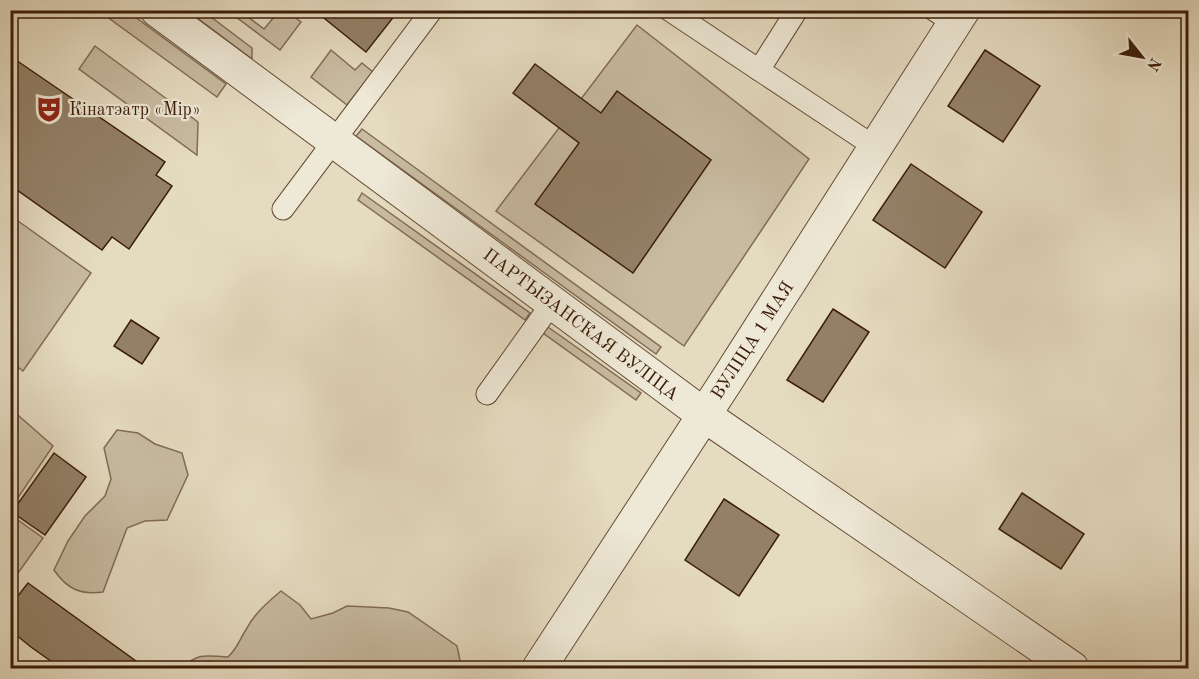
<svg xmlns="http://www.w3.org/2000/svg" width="1199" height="679" viewBox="0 0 1199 679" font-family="'Old Standard TT',serif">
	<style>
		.green { fill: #c8bba1; stroke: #826c54; stroke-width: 1.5 }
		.building { fill: #938067; stroke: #3b1d07; stroke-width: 1.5 }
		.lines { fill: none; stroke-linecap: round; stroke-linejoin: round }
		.service-casing { stroke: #664c35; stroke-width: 23 }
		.minor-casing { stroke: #664c35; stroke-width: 35 }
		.tertiary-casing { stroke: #664c35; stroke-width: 35 }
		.service { stroke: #eee8d6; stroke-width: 21 }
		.minor { stroke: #eee8d6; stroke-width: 33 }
		.tertiary { stroke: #eee8d6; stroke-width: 33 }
		.labels { text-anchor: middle; stroke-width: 4.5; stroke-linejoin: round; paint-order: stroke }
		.poi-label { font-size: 18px; fill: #3b1d07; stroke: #eee8d6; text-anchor: start }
		.street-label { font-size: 18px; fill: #3b1d07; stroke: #eee8d6 }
	</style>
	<rect width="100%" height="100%" fill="#e5dbc0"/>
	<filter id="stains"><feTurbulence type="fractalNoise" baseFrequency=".00333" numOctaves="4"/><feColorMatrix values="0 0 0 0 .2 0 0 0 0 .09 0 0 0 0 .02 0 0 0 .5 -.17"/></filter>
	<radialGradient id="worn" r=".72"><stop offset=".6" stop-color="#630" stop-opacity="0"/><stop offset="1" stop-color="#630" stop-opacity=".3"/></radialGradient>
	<g class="green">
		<polygon points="99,11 127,11 226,84 217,97"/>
		<polygon points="188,11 203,11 252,48 252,59"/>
		<polygon points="228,11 240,11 264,29 279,11 286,11 301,22 280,50"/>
		<polygon points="637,25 809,159 684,346 496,211"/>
		<polygon points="95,46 198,122 197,155 79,69"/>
		<polygon points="331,50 355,70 362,63 373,72 347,105 311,77"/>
		<polygon points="362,129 661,347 656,354 356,136"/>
		<polygon points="362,193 530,313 525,320 358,200"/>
		<polygon points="11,216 91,273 23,371 11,362 10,273 12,269 10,268"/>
		<polygon points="548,327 641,393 636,400 543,333"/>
		<polygon points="11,409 53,446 11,508"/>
		<path d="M117 430 138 433 155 444 182 453 188 475 167 520 145 521 127 528 103 592C80 595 67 589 54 570L68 541 85 516 105 496 111 479 104 448Z"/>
		<polygon points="11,515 43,538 11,583"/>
		<path d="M281 591 300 605 311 619 333 613 347 606 389 608 408 612 457 646 460 660 455 668H181C200 652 205 656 228 657 239 646 239 640 247 628 255 613 268 602 281 591Z"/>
	</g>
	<g class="building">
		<polygon points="314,10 399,10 366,52"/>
		<polygon points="985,50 1040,86 1003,142 948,106"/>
		<polygon points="10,56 165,162 156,175 172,186 129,249 112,237 102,250 10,185"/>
		<polygon points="535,64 601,113 617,91 711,160 633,273 535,204 579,143 513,93"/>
		<polygon points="911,164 982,212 945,268 873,220"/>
		<polygon points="833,309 869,332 823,402 787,380"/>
		<polygon points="131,320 159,338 142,364 114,346"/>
		<polygon points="54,453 86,477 45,535 12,512"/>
		<polygon points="1022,493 1084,534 1061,569 999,529"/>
		<polygon points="724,499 779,535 739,596 685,560"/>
		<polygon points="28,583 147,669 62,669 31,647 10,630 10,606"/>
	</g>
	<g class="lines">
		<defs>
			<g id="service">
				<polyline points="669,10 759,70"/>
				<polyline points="797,10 759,70 875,147"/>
				<polyline points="934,10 954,23"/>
				<polyline points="283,209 432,10"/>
				<polyline points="487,394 552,303"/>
			</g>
			<polyline id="minor" points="157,10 704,415 1072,668"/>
			<polyline id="tertiary" points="539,668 725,383 963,10"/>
		</defs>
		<use href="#service" class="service-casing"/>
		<use href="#minor" class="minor-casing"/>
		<use href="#tertiary" class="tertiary-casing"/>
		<use href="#service" class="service"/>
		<use href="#minor" class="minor"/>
		<use href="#tertiary" class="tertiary"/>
	</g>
	<defs>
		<symbol id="theatre-bare" viewBox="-9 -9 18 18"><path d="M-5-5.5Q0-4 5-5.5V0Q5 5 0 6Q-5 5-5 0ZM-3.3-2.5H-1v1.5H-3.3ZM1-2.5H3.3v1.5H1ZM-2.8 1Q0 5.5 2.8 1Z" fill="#8f2418" stroke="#eee8d6" stroke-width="2.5" paint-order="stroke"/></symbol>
	</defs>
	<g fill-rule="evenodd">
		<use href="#theatre-bare" x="30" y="90" width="38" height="38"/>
	</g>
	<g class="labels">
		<g class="poi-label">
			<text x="69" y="115">Кінатэатр «Мір»</text>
		</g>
		<g class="street-label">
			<text transform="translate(581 324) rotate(37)" y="6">ПАРТЫЗАНСКАЯ ВУЛІЦА</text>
			<text transform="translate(752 340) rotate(-57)" y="6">ВУЛІЦА 1 МАЯ</text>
		</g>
	</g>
	<rect width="1199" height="679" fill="none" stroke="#e5dbc0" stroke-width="36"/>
	<rect x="12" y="12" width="1175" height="655" fill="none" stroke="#3b1d07" stroke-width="3"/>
	<rect x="18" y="18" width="1163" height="643" fill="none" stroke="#3b1d07" stroke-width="1.5"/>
	<g transform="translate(1142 57) rotate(121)" stroke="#eee8d6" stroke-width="4.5" paint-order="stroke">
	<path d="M0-4.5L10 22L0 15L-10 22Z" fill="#3b1d07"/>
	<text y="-9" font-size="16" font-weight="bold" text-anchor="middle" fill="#3b1d07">N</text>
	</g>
	<rect width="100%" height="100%" filter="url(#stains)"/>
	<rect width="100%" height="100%" fill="url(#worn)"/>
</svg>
